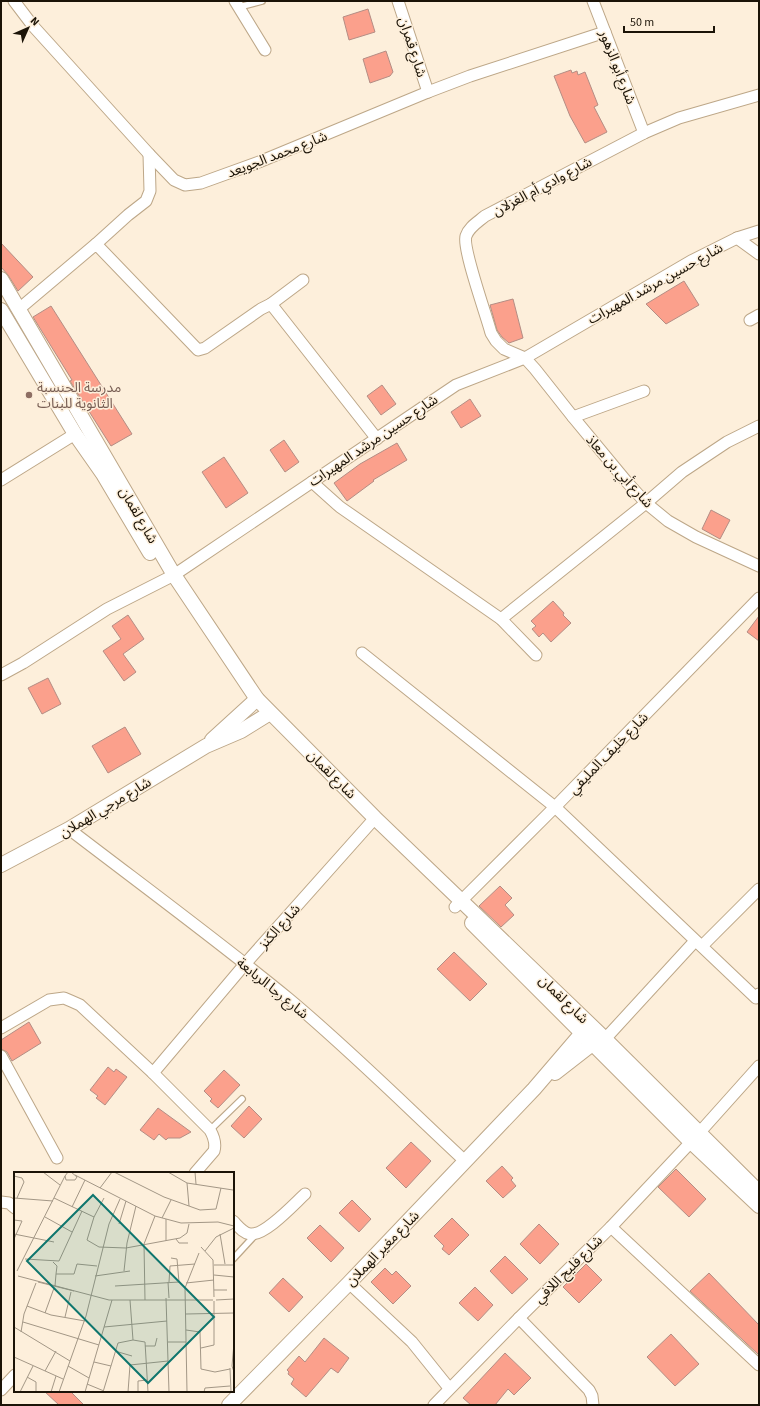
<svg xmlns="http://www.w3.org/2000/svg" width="760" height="1406" viewBox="0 0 760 1406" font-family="'Source Sans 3','Noto Sans Arabic',sans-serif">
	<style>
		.building { fill: #fba08c; stroke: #b48d84 }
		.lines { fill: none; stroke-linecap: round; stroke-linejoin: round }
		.service-casing { stroke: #bda788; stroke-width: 8 }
		.minor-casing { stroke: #bda788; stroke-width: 13 }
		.tertiary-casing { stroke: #bda788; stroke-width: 16 }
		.service { stroke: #fff; stroke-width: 5.5 }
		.minor { stroke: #fff; stroke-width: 11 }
		.tertiary { stroke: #fff; stroke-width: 14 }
		.education-dot { fill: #8d6e63; stroke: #fdefdb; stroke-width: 1.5 }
		.labels { text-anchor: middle; stroke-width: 3; stroke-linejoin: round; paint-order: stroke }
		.street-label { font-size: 14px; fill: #1b1307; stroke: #fdefdb }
		.education-label { font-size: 14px; fill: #785e54; stroke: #fdefdb; text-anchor: start }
		.inset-road { fill: none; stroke: #a39786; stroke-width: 1 }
		.view { fill: #0f766e; fill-opacity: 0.15; stroke: #0f766e; stroke-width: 2 }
		.inset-edge { fill: none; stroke: #1b1307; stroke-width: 2 }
	</style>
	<rect width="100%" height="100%" fill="#fdefdb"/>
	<g class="building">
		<polygon points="368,9 375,32 349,40 343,17"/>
		<polygon points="386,51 393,72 390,76 370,83 363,59"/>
		<polygon points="571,70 572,73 577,71 578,75 585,72 598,105 594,107 607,132 585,143 570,116 554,76"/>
		<polygon points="1,243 33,277 18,291 8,275 1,267"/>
		<polygon points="684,281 699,305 666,324 646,304"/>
		<polygon points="513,299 523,338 509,343 502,337 497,330 490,305"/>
		<polygon points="51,306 132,434 111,446 78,394 70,381 72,380 33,317"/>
		<polygon points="382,385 396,404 381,415 367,396"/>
		<polygon points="470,399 481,416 461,428 451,412"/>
		<polygon points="284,440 299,462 285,472 270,450"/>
		<polygon points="397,443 407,460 373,480 374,481 347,501 334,483 360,464"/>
		<polygon points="224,457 248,493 226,508 202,472"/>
		<polygon points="711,510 730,520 720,539 702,529"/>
		<polygon points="553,601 564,613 563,615 571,623 551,642 543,633 539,637 532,629 536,626 531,621"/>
		<polygon points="128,615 144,639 123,654 136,672 124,681 103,651 121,639 112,626"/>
		<polygon points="759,616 759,641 747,632"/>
		<polygon points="48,678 61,704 42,714 28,688"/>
		<polygon points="125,727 141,754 108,773 92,746"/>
		<polygon points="500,886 512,898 505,905 514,915 501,927 479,906"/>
		<polygon points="454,952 487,984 470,1001 437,969"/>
		<polygon points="29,1022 41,1043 12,1061 7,1052 1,1049 1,1040"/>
		<polygon points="108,1067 114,1072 116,1069 127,1077 105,1105 96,1098 98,1096 90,1090"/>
		<polygon points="224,1070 240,1085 218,1108 210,1101 212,1099 204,1091"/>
		<polygon points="249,1106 262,1119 244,1138 231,1126"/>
		<polygon points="158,1108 191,1132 180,1138 168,1138 166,1140 159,1134 154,1140 140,1130"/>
		<polygon points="411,1142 431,1161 406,1188 386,1168"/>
		<polygon points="502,1166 513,1178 511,1180 516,1186 503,1198 486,1181"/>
		<polygon points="676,1169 706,1199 689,1217 658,1187"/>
		<polygon points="352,1200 371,1219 359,1232 339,1213"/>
		<polygon points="452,1218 469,1235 449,1255 442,1249 444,1246 434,1236"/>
		<polygon points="539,1224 559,1244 540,1264 520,1244"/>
		<polygon points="320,1225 344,1248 331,1262 307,1238"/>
		<polygon points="505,1256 528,1279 512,1294 490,1271"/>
		<polygon points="586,1264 602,1280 579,1303 563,1287"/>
		<polygon points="385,1268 392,1275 396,1271 411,1286 393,1304 371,1282"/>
		<polygon points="709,1273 759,1325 759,1355 690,1291"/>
		<polygon points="283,1278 303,1297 289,1312 269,1293"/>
		<polygon points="475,1287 493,1305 478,1321 459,1303"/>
		<polygon points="671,1334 699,1364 675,1386 647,1357"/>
		<polygon points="324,1338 349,1358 338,1373 331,1368 306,1397 291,1384 294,1379 288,1374 289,1372 287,1370 299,1356 305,1362"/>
		<polygon points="505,1353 531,1378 514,1395 508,1389 495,1405 471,1405 463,1398"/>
		<polygon points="44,1391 70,1391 84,1405 59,1405"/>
	</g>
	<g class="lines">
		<defs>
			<g id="service">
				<polyline points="239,7 262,1"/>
				<polyline points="210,1130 242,1099"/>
				<polyline points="233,1259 256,1234"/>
			</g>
			<g id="minor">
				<polyline points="14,1 33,26 149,154 174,180 185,185 201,183 259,162 428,92 470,76 605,32"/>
				<polyline points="235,1 265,50"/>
				<polyline points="398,1 428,92"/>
				<polyline points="593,1 644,133"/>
				<path d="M759 95 679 118 644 133 485 216C478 222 469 227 466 236 462 248 487 317 491 333L496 341 504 349 525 358 535 369 573 417 626 481 646 503 668 521 696 537 759 566"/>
				<polyline points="737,238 759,254"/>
				<polyline points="96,244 128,215 146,201 150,191 149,154"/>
				<polyline points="271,304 303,280"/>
				<polyline points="19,309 96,244 198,350 205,348 261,309 271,304 377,439"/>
				<polyline points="750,320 759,315"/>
				<polyline points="573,417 644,391"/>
				<polyline points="1,480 75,434"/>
				<polyline points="312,482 340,507 501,619 536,655"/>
				<polyline points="501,619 646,503 682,472 727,442 759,426"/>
				<polyline points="362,653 555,807 756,998 759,994"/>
				<polyline points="1,675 23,663 107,609 174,575 456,385 525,358 691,261 737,238 759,231"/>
				<path d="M69 829C142 885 217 940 289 999 350 1050 406 1106 465 1161"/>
				<polyline points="455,907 555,807 759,598"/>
				<polyline points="702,946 759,889"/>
				<path d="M1 1028 49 1000 64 998 71 1001 80 1005 153 1073 210 1130C214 1137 216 1144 214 1151L195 1173"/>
				<polyline points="605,1039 695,941"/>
				<polyline points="1,1056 57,1158"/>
				<polyline points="153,1073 245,964 375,818"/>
				<polyline points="1,1202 9,1203 15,1208"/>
				<path d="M233 1221C238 1226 243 1233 250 1234 265 1236 294 1204 305 1194"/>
				<polyline points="611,1227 759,1365"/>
				<polyline points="349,1283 412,1342 449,1388"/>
				<polyline points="519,1318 589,1390 592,1396 593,1405"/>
				<polyline points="1,1390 15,1375"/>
				<polyline points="434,1405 519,1318 611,1227 691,1142 759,1066"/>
			</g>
			<g id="tertiary">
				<polyline points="1,279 174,575 257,699 375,818 602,1036 759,1192"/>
				<polyline points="1,310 75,434 103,474 150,553"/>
				<polyline points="212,740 257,699"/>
				<polyline points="1,865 69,829 206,746 241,731 270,713"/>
				<polyline points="472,923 691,1142 759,1206"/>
				<polyline points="555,1073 600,1038"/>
				<polyline points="229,1405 349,1283 534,1089 588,1026"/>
			</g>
		</defs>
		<use href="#service" class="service-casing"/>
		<use href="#minor" class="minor-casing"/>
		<use href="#tertiary" class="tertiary-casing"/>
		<use href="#service" class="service"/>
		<use href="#minor" class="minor"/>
		<use href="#tertiary" class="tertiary"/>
	</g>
	<circle class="education-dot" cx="29" cy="395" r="4"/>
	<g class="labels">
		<g class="street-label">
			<text transform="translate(413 47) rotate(72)" y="5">شارع قمران</text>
			<text transform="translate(618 67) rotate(69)" y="5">شارع أبو الزهور</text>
			<text transform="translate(277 154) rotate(-21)" y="5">شارع محمد الجويعد</text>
			<text transform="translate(542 186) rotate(-28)" y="5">شارع وادي أم الغزلان</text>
			<text transform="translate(655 283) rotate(-29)" y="5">شارع حسين مرشد المهيرات</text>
			<text transform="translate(373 440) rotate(-34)" y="5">شارع حسين مرشد المهيرات</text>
			<text transform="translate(620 471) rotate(48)" y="5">شارع أبي بن معاذ</text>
			<text transform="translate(139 515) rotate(60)" y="5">شارع لقمان</text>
			<text transform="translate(608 753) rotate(-46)" y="5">شارع خليف المليفي</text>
			<text transform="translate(332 774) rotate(45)" y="5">شارع لقمان</text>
			<text transform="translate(105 807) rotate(-31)" y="5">شارع مرجي الهملان</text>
			<text transform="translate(279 926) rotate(-48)" y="5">شارع الكنز</text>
			<text transform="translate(273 988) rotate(39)" y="5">شارع رجا الربابعة</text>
			<text transform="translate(564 999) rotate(44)" y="5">شارع لقمان</text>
			<text transform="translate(382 1248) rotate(-46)" y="5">شارع مغير الهملان</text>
			<text transform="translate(568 1269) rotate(-45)" y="5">شارع فليح اللافي</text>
		</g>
		<g class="education-label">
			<text x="37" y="392">مدرسة الحنسبة<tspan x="37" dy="16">الثانوية للبنات</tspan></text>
		</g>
	</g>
	<g transform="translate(14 1172)">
		<rect width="220" height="220" fill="#fdefdb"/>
		<path class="inset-road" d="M29 0 46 13M54 0 51 4 52 8H61L63 5 57 0M100 0 150 25 186 38 202 37 207 16M154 0 173 11 219 18M181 0 182 12M61 3 141 44 167 51 204 50 220 54M0 4 8 6 10 10 3 26M173 11 175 34M220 13V41M86 16 98 0M0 26 39 29M40 26 80 45M90 26 80 45 73 68 85 75 112 76 166 66 173 61 175 52M58 35 71 8M31 45 58 60M148 46 157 28M152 47V69M0 48 8 49 0 67M105 52 112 29M0 62 40 70M206 62 211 92M162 67 165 71H174M187 75 199 88 200 125M191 79 202 65 220 56M11 87 45 89 68 39M39 90 43 94 42 102M200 93H220M3 99 51 4M110 99 113 71 122 34M200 103 220 105M4 104 95 128H199M81 104 116 99M24 110 60 119M154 110 155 126M155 110 156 94 181 92M172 111 200 108M41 114 42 102H60L63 92 83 94M101 114 165 110 163 87 157 86M200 118H213M152 126 155 220M116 128 119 168M131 128 130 72 141 44M202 128 220 127M13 134 37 143 71 149M31 141 40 116M172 142 220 141M51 145 57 120M9 150 85 173M0 155 56 189M90 155 153 149M172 158 186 160 187 197 201 200 216 197M7 160 10 142 22 111M154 170H172M220 171 218 194 220 200M131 174H141L143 166M187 176 200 173V129M101 179 118 184M0 185 49 207M80 190 97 194M54 194 75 206M216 196 217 220M31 199 42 179M13 205 22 210V220M73 212 90 219M6 220 19 194M37 220 42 204M45 220 72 144 95 52 106 27M71 220 98 128M89 220 104 171 119 168 131 170 134 220M114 220 116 193 154 189M124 220V209L133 208M173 220 171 116 185 81M190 220 191 216 216 214"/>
		<path class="view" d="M79 23 200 145 134 211 13 89Z"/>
		<rect width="220" height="220" class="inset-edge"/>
	</g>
	<rect width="760" height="1406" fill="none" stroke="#1b1307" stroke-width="4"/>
	<g transform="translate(28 28) rotate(45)" stroke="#fdefdb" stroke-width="3" paint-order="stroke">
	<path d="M0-3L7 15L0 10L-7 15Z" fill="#1b1307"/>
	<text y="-6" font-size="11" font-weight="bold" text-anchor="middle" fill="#1b1307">N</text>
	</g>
	<path d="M624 26v6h90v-6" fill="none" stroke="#1b1307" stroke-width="2"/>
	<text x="630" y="26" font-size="12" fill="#1b1307" stroke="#fdefdb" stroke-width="3" paint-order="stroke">50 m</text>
</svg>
